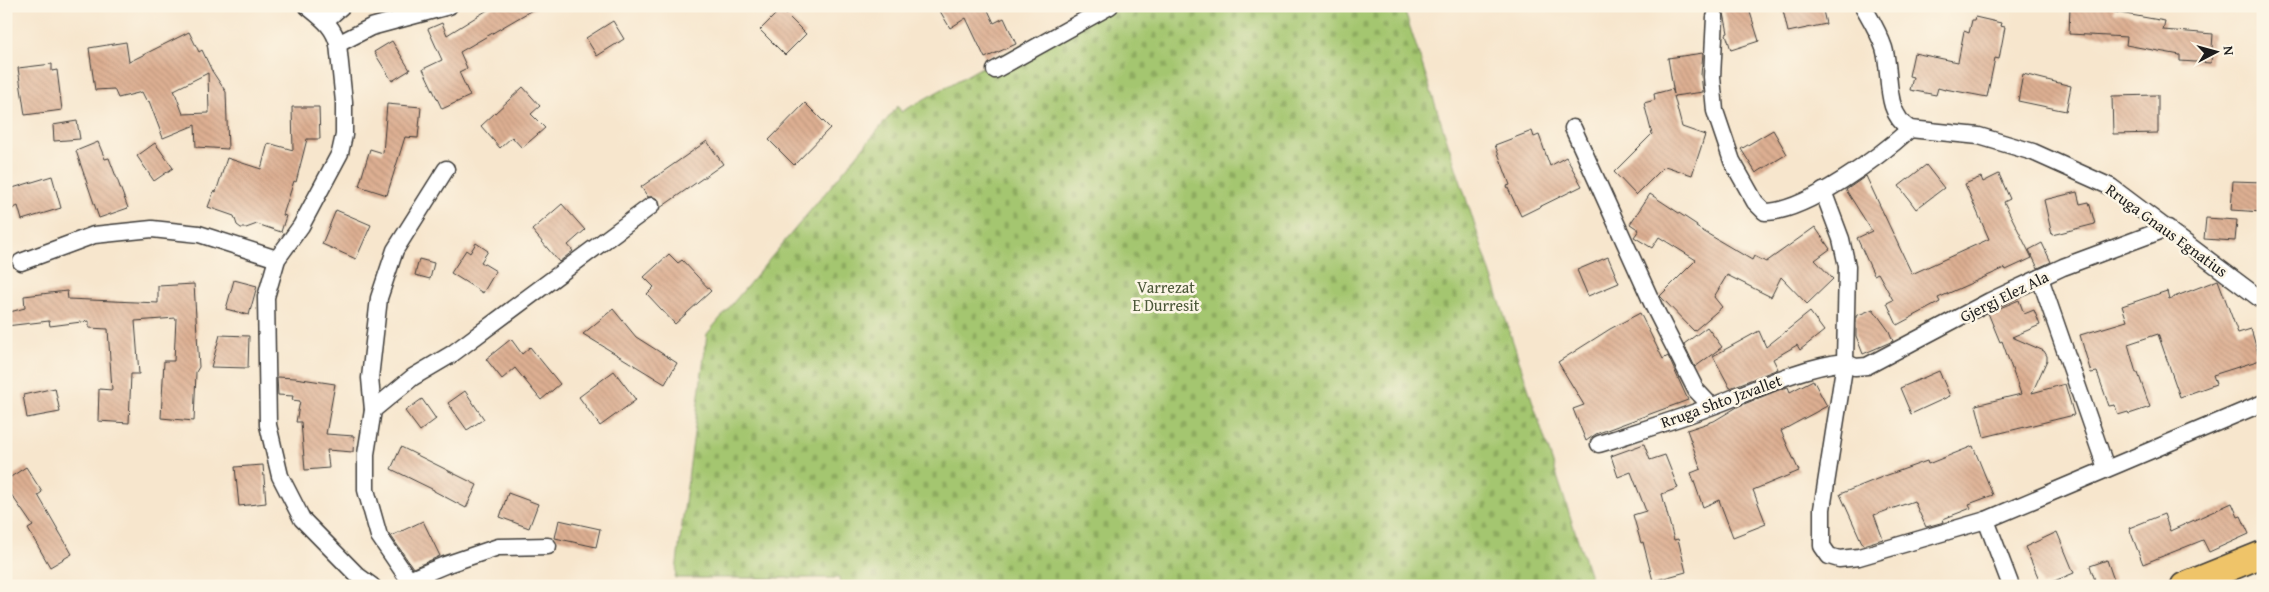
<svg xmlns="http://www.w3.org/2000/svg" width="2269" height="592" viewBox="0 0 2269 592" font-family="'Gentium Book Plus',serif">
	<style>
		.cemetery { fill: url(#cemetery-stones); stroke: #607146 }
		.building { fill: url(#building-back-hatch); fill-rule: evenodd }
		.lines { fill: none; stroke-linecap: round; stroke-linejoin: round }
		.minor-casing { stroke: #3d3a37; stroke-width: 19 }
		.primary-casing { stroke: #3d3a37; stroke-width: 29 }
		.minor { stroke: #fff; stroke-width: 16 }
		.primary { stroke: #efc469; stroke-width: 26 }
		.labels { text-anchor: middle; stroke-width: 5; stroke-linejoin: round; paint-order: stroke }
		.street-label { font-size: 16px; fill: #1c1c1c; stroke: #fcf5e5 }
		.park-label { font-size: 16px; fill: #4c5839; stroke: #fcf5e5 }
	</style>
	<defs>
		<pattern id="cemetery-stones" width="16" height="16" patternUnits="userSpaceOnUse" patternTransform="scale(1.25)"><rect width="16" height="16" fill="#a4c66f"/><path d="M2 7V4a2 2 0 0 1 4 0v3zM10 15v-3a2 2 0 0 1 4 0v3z" fill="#8daa60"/></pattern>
		<pattern id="building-back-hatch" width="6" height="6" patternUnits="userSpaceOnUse" patternTransform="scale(1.25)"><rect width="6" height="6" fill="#ddaf92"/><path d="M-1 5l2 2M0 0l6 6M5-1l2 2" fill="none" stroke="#bd967d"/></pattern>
	</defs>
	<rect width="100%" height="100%" fill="#fcf5e5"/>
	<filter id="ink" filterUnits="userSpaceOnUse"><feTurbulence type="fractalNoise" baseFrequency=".02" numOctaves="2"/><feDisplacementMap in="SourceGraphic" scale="10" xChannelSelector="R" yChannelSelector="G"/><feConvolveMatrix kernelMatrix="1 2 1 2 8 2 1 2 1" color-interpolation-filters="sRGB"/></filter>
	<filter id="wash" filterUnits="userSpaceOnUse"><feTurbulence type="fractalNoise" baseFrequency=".0096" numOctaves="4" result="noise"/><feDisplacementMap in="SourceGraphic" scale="20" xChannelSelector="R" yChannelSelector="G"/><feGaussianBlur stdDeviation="1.12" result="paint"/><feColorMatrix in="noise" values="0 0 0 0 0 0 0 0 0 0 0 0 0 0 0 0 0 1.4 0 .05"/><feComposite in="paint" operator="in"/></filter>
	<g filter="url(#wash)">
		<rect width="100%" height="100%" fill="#f7e6cd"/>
		<polygon class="cemetery" points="1092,6 1403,6 1593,586 840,586 839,578 675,578 707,334 898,106 901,112"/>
		<g id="blocks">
			<g class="building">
				<polygon points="494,6 539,6 460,52 467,68 459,72 470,96 442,109 423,69 442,60 428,29 442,23 447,35"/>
				<polygon points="937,6 986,6 994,23 1004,18 1016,44 985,58 966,18 950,28"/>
				<polygon points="1719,6 1748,6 1759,41 1731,50 1726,34 1728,33 1724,13"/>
				<polygon points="1782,6 1822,6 1826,24 1788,32"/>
				<polygon points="2070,6 2114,7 2114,12 2165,21 2163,30 2213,34 2211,63 2180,61 2180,55 2126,45 2127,37 2069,34"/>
				<polygon points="781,9 806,34 785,55 760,30"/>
				<polygon points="1975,17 2001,23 2000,26 2005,27 1999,59 1995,58 1987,97 1945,89 1945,90 1938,88 1936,95 1910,90 1913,77 1909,76 1914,53 1958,62 1964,31 1969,33 1972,20 1974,20"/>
				<polygon points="613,21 624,39 597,56 586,38"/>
				<path d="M189 32 199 52 202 50 212 71 226 92 228 149 196 147 195 125 163 138 149 101 147 102 142 92 118 98 114 89 95 90 89 48 126 42 129 62ZM208 73 209 113 183 114 174 90Z"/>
				<polygon points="392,41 410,70 392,81 374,52"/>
				<polygon points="1703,53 1701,75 1703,92 1674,96 1682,127 1705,135 1692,175 1665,166 1636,195 1614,172 1652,134 1644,103 1655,100 1654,94 1672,89 1674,94 1668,58"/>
				<polygon points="52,64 52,71 57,70 62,110 25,115 18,68"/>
				<polygon points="2023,74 2071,86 2066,111 2018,101"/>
				<polygon points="523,87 540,106 531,114 545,128 522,148 512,137 500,148 481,126"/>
				<polygon points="2158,95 2158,133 2113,134 2112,96"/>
				<polygon points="805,103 830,128 794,165 769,140"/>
				<polygon points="387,104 421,107 418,138 405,137 387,195 359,186 370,149 383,153"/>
				<polygon points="292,107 319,107 320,139 307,139 296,182 294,181 283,215 286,216 281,232 257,224 246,228 241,228 237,225 234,216 208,207 214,191 216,192 227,158 261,169 268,143 293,150"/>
				<polygon points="77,121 80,139 54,141 53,125"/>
				<polygon points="1773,130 1787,154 1756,173 1741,149"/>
				<polygon points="1532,131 1534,137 1539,135 1550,166 1566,157 1582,186 1521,216 1507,186 1510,185 1495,145"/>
				<polygon points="707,141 723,164 660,208 659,200 654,197 648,197 641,187"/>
				<polygon points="98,142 105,159 109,158 128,208 99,218 76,151"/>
				<polygon points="155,143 173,168 154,181 137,156"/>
				<polygon points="1926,165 1944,188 1916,209 1899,186"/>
				<polygon points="1999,174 2010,199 2004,202 2032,258 2006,270 2005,268 1938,298 1940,302 1897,325 1887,303 1893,300 1878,273 1874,275 1857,238 1872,231 1846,190 1866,176 1912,274 1989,239 1965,184 1981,177 1983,182"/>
				<polygon points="52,176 61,208 22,220 18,206 6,212 6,190"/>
				<polygon points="2233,181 2263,182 2263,212 2231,210"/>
				<polygon points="2077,192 2080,204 2089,202 2095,224 2052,235 2044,200"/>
				<polygon points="1650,194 1697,225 1696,227 1752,260 1754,256 1766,262 1815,227 1830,249 1815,260 1833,279 1807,304 1781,277 1771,297 1727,275 1714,297 1722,307 1694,331 1660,296 1696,260 1659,237 1652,248 1634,237 1639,230 1630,224"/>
				<polygon points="562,204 585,230 568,245 573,251 559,262 532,230"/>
				<polygon points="336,210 371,225 356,259 322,244"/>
				<polygon points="2206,218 2237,220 2235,241 2204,239"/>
				<polygon points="476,243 488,251 481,262 496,271 483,293 451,273 466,250 470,253"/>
				<polygon points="2042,243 2051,262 2038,268 2029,250"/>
				<polygon points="669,254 678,263 682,260 711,291 675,324 647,294 654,287 644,277"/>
				<polygon points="1608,257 1619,283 1588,296 1577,270"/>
				<polygon points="419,259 434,263 430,279 415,275"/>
				<polygon points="234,280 257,286 249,315 226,309"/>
				<polygon points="2218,280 2238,333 2251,329 2260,360 2213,375 2216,384 2180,397 2158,334 2128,344 2136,373 2138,373 2150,407 2129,414 2128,412 2118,415 2115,405 2109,406 2097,372 2091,373 2080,335 2127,321 2122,306 2167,291 2169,299"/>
				<polygon points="194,284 199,367 196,372 194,421 161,418 164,361 174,361 176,318 135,321 139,374 131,374 129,423 98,421 99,389 112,390 108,329 89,328 89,321 50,326 49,321 6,326 6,313 25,308 24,296 67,291 68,299 158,303 158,286"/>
				<polygon points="2019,300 2024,314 2034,310 2040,325 2012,337 2044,351 2047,356 2047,360 2032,393 2065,384 2074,415 1984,437 1976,405 2021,394 2002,341 2000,342 1988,313"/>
				<polygon points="613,309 636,337 677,363 665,384 583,334"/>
				<polygon points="1873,309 1889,331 1893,341 1863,354 1856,336 1856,316"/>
				<polygon points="1810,312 1824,331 1800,350 1797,345 1773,359 1778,369 1730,388 1713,356 1759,331 1766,347"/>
				<polygon points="1640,313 1663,359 1668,356 1688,400 1596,434 1586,441 1573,409 1584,405 1558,362 1610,329"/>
				<polygon points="1707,327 1722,347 1695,367 1684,344"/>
				<polygon points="220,335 249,336 248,368 211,367"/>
				<polygon points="511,339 522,354 530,347 560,384 541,400 515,368 502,379 486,359"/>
				<polygon points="614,371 636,400 600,426 579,397"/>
				<polygon points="1939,371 1950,396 1911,414 1900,388"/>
				<polygon points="277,377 295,378 335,384 326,434 354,436 353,452 327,450 329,468 305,470 301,422 296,422 300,401 292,400 293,396 278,395"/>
				<polygon points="1813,380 1827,406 1781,431 1799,471 1753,490 1766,524 1733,537 1719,500 1703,507 1691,473 1701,469 1687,430 1714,421 1739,406 1784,388 1788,387 1790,392"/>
				<polygon points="55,388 60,412 27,418 23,395"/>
				<polygon points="465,391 484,419 467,430 448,403"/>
				<polygon points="422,399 436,419 420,431 405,411"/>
				<polygon points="1644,444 1650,460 1665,455 1678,488 1662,494 1674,540 1678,539 1686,572 1653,581 1643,542 1641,543 1633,515 1646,511 1631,472 1618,477 1611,456"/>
				<polygon points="1973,446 1993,495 1969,504 1971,508 1943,519 1944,522 1926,527 1914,501 1874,515 1883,539 1863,545 1840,494 1882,477 1927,461 1928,464"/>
				<polygon points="401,447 477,485 466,508 434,491 434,490 391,469"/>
				<polygon points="263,465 266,503 239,506 235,467"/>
				<polygon points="26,467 42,492 38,495 72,554 50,567 28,529 33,526 6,487 6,480"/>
				<polygon points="508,493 538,504 529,528 500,517"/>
				<polygon points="2232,503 2238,517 2241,516 2249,534 2209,552 2203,540 2143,564 2129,528 2164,514 2170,531"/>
				<polygon points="559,520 600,529 596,547 555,538"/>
				<polygon points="423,521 440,556 413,568 391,536"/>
				<polygon points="2057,532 2074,573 2042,586 2025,547"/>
				<polygon points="2107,560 2116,586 2097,586 2090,566"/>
			</g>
		</g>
	</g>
	<g filter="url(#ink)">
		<use href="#blocks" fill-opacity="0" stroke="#3d3a37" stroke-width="1"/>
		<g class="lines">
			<defs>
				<g id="minor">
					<path d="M307 6C321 18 333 25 338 44L344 102V135L340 153 301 226 277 259 266 297 268 425 280 476 302 519 358 576 372 586"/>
					<path d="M1863 6C1871 20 1879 33 1884 48 1892 74 1883 112 1910 129L1979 136 2033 152 2111 187 2263 301"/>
					<path d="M1715 17 1712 77 1715 111 1732 161 1755 202 1765 212C1806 212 1880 156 1910 129"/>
					<polyline points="326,20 342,6"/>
					<polyline points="338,44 371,27 449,6"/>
					<polyline points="995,70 1110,6"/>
					<polyline points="1573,128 1654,307 1696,390 1711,406"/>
					<polyline points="1823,191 1841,239 1847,266 1845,362 1822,509 1822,546 1829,556 1839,559 1859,557 1986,520 2263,403"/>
					<polyline points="21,262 94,235 152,229 199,234 277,259"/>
					<polyline points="2040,278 2106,468"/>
					<polyline points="1845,362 1855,367 1867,366 1990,301 2063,267 2168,228"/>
					<polyline points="373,410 413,377 452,354 651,206"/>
					<path d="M1599 444C1639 431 1679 419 1718 404 1759 388 1801 367 1845 362"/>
					<polyline points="1986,520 2011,586"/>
					<polyline points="409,580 445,565 498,547 548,546"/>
					<polyline points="413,586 379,536 366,490 366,454 373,410 370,378 379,298 395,250 446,169"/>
				</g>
				<polyline id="primary" points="2184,586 2263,554"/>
			</defs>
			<use href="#minor" class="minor-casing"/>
			<use href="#primary" class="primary-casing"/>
			<use href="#minor" class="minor"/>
			<use href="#primary" class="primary"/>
		</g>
	</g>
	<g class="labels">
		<g class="street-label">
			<text transform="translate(2167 230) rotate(36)" y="6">Rruga Gnaus Egnatius</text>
			<text transform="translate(2004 296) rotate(-26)" y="6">Gjergj Elez Ala</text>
			<text transform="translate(1721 401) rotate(-20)" y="6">Rruga Shto Jzvallet</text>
		</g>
		<g class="park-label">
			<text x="1166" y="293">Varrezat<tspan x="1166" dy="18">E Durresit</tspan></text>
		</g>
	</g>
	<rect width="2269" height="592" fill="none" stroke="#fcf5e5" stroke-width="25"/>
	<g transform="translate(2216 52) rotate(84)" stroke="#fcf5e5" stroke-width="4" paint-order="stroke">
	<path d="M0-4L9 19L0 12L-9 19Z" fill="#1c1c1c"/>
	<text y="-8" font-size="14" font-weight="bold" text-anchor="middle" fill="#1c1c1c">N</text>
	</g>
</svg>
